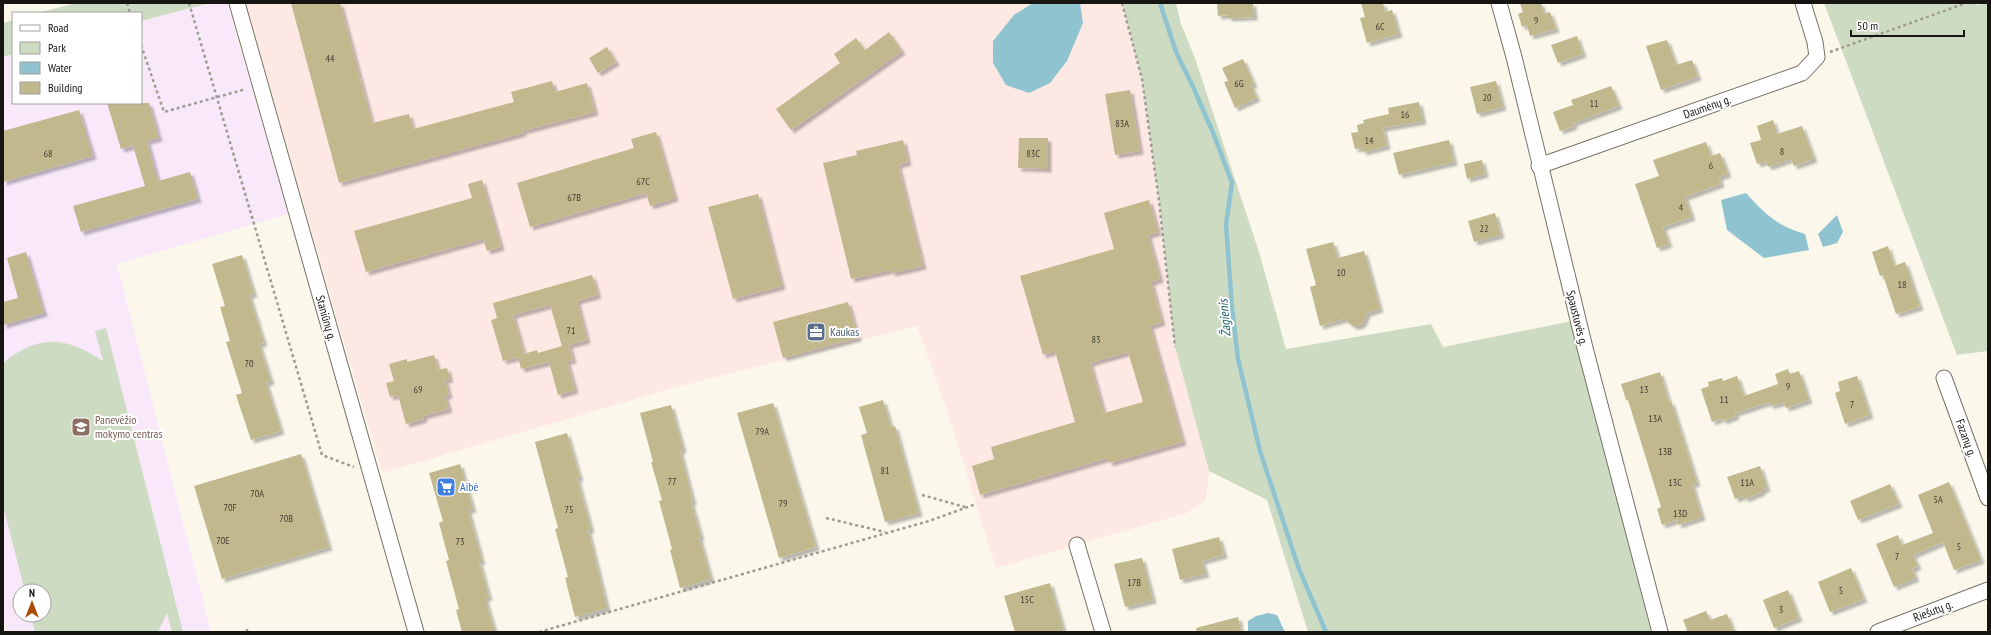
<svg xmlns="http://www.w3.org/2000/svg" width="1991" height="635" viewBox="0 0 1991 635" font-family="'PT Sans Narrow',sans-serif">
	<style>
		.industrial { fill: #fee8e4 }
		.education { fill: #f8e8fa; fill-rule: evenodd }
		.green { fill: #cedbc3 }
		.water { fill: #8ec3cf }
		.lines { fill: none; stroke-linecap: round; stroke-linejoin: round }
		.stream { stroke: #8ec3cf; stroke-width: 4.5 }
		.building { fill: #c2b88e; fill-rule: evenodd; filter: url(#shadow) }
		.street-casing { stroke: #747166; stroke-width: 17 }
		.path { stroke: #9e9c92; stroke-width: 2.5; stroke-dasharray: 3 3; stroke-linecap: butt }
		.street { stroke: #fff; stroke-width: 15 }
		.labels { text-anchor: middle; stroke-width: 4; stroke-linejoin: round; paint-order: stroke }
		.number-label { font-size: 10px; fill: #413e30 }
		.street-label { font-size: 12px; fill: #161511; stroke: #fff }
		.service-label { font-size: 12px; fill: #4e5e75; stroke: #fff; text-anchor: start }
		.education-label { font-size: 12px; fill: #785e54; stroke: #fff; text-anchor: start }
		.shop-label { font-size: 12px; fill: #366cbe; stroke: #fff; text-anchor: start }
		.water-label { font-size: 13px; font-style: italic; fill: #195f6d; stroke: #fff }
	</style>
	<defs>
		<filter id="shadow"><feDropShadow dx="3.5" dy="3.5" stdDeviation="1" flood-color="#0004"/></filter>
	</defs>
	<rect width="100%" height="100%" fill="#fbf8eb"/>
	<polygon class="industrial" points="245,3 1122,3 1142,79 1159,201 1175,347 1209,471 1206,500 1187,513 996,568 948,413 917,326 673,388 382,473"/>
	<path class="education" d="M210 3H227L288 214 117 264 211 632H7L3 618V57L13 54V103H141V21ZM20 591H44V615H20Z"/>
	<g class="green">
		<polygon points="76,3 210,3 141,21 141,13 38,13"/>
		<polygon points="1122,3 1176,3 1181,24 1195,58 1259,252 1286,349 1431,324 1443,347 1572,321 1651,632 1308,632 1267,500 1209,471 1175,347 1159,201 1142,79"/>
		<polygon points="1824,3 1976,3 1976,5 1988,3 1988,351 1957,355"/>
		<polygon points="13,20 13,54 3,57 3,23"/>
		<path d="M106 328 183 632H172L167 613 158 632H35L31 615H44V591H25L3 506V363C39 334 65 336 103 361L95 331Z"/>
	</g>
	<g class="water">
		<polygon points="1033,3 1080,3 1083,23 1067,61 1050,83 1029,93 1006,85 993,63 993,41 1014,15"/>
		<path d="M1746 193C1765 214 1777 226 1805 234L1809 250 1764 258 1727 230 1721 200Z"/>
		<polygon points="1837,215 1843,232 1837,243 1823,247 1818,234"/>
		<polygon points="1268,613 1277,615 1285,632 1248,632 1248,621 1256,616"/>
	</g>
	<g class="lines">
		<polyline class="stream" points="1160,3 1176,52 1194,89 1214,135 1232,183 1226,224 1232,308 1238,359 1260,451 1299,569 1326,632"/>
	</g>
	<g class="building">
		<polygon points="291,3 340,3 372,123 409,114 413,129 514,102 511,92 552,81 555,92 587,83 595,112 522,131 523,133 339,183"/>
		<polygon points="1217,3 1253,3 1254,17 1228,18 1228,15 1218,16"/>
		<polygon points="1361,3 1383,3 1385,12 1392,10 1399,34 1367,43 1360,18 1365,17"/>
		<polygon points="1520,3 1541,3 1544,14 1550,12 1556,29 1530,36 1527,25 1522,27 1518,14 1523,12"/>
		<polygon points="889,32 902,51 791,130 776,109 840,63 834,54 856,38 865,50"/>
		<polygon points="1577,36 1583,54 1558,63 1551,45"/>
		<polygon points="1667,40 1676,65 1692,60 1698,77 1661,90 1646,46"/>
		<polygon points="607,47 616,62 598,73 589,58"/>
		<polygon points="1243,59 1254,84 1251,85 1257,98 1235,108 1224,82 1228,81 1222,68"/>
		<polygon points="1496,81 1503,107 1477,114 1470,87"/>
		<polygon points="1611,86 1619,106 1573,123 1574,126 1560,131 1553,112 1573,105 1571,100"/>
		<polygon points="1130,90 1140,151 1115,155 1105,94"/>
		<polygon points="1419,102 1423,121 1383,128 1387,146 1363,152 1362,148 1355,149 1351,133 1358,132 1357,125 1364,123 1363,120 1389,114 1388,108"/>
		<polygon points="107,103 149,103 159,138 147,141 158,181 190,172 198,199 81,232 73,206 145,186 133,146 121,149"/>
		<polygon points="79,110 93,156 3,182 3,131"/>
		<polygon points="1773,120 1777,134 1802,126 1814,159 1794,166 1791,159 1768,167 1766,161 1757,164 1750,143 1761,140 1757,126"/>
		<polygon points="656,132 675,198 650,206 646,193 530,227 517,183 634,148 631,139"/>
		<polygon points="1019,138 1048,138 1048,169 1018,168"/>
		<polygon points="903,140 908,162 898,165 923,266 892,273 891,270 851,279 823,163 857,155 856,151"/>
		<polygon points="1449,140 1454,162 1399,175 1393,153"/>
		<polygon points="1706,142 1711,156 1720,153 1728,174 1719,177 1721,184 1685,197 1692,217 1663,227 1669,244 1657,248 1635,184 1659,176 1653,160"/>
		<polygon points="1482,160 1485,174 1467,179 1464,164"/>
		<polygon points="482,180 501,247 487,251 483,239 366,272 354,231 472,198 468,184"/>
		<polygon points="758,194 782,286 733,299 708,207"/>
		<path d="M1149 200 1158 232 1148 235 1160 279 1151 282 1162 322 1150 326 1183 442 1109 463 1108 458 980 495 972 466 994 459 991 447 1075 422 1055 351 1043 355 1020 276 1114 249 1104 213ZM1128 352 1143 402 1104 413 1090 363Z"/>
		<polygon points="1495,213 1501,235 1474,242 1468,221"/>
		<polygon points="1333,242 1338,258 1364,251 1380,309 1367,313 1363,323 1358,326 1353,326 1344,319 1320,326 1310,287 1316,285 1306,249"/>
		<polygon points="1888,246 1894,266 1905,262 1920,307 1896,314 1883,275 1880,276 1872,252"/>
		<polygon points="26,252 44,313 3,325 3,302 18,298 7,258"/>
		<polygon points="242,255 254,294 249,295 264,343 259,344 271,381 266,383 281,431 251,440 236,395 242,393 226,342 230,341 220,307 225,306 212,264"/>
		<path d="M592 275 598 295 577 301 587 340 569 345 573 360 567 361 575 390 558 395 549 362 521 369 518 357 503 361 491 320 497 318 493 303ZM550 305 562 346 538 353 537 350 524 354 513 315Z"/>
		<polygon points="848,302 858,338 783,358 773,322"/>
		<polygon points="434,355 438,370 447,368 450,379 445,380 449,395 445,396 449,409 423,416 424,419 406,424 398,395 390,397 386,383 394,381 389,364 407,359 407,362"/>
		<polygon points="1788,369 1790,374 1799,371 1809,400 1786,408 1783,402 1770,406 1769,402 1735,413 1736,416 1723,421 1722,418 1712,422 1701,389 1709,386 1708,382 1722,378 1723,381 1737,376 1744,396 1778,384 1775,374"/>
		<polygon points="1660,372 1669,402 1671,401 1697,483 1692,484 1702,517 1678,525 1677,520 1662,525 1657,509 1661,507 1628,400 1626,400 1621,384"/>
		<polygon points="1857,376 1870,415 1845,424 1835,393 1840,391 1838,382"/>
		<polygon points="883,400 891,427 895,426 919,513 885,522 861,435 867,433 859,407"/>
		<polygon points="773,403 816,547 779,558 737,413"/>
		<polygon points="671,405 683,449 680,451 693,501 691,502 701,537 699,537 711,579 680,588 670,550 672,549 659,501 662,500 651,462 653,462 640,413"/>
		<polygon points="567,433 580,478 577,478 591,529 588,530 607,608 575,617 565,578 568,577 555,529 558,528 535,442"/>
		<polygon points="301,454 329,547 222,579 194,486"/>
		<polygon points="460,464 473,509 468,510 482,561 479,561 489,597 485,598 495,632 462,632 456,610 459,609 446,561 449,560 439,523 443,521 429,473"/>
		<polygon points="1760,466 1767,488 1762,490 1762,492 1745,499 1744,496 1735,499 1727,477"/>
		<polygon points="1949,482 1981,560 1954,570 1943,542 1913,555 1918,566 1912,569 1916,578 1894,587 1876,544 1898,535 1902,545 1933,533 1918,495"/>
		<polygon points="1890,484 1899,504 1858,520 1850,501"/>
		<polygon points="1219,537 1224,555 1202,561 1206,574 1180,580 1172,549"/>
		<polygon points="1142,558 1153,600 1125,607 1114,564"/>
		<polygon points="1851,568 1864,599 1830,612 1818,582"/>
		<polygon points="1050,583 1064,632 1015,632 1004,596"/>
		<polygon points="1788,590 1799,618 1774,628 1763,600"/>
		<polygon points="1706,611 1710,620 1727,614 1734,632 1683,632 1687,630 1683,620"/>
		<polygon points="1238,617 1241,632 1197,632 1196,628"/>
	</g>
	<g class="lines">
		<defs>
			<g id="street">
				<polyline points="237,3 416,632"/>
				<polyline points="1499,3 1514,57 1585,348 1660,632"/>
				<polyline points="1539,166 1802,73 1817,57 1815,42 1803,3"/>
				<polyline points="1944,378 1988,498"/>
				<polyline points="1077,545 1103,632"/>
				<polyline points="1878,632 1988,590"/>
			</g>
		</defs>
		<use href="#street" class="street-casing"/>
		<g class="path">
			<polyline points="127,3 130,13"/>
			<polyline points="189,3 322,455 354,467"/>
			<polyline points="1122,3 1142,79 1159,201 1175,347"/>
			<polyline points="141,45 164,112 246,89"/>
			<polyline points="1830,52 1966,3"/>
			<polyline points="922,495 965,507"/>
			<polyline points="826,518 885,532"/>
			<polyline points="247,632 247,628"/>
			<polyline points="539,632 929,521 976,504"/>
		</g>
		<use href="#street" class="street"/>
	</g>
	<defs>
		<symbol id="office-square" viewBox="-11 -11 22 22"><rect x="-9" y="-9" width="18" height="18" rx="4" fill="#5c6f8a" stroke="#fff"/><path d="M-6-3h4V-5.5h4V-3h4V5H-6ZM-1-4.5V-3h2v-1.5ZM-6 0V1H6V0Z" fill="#fff"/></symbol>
		<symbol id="school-square" viewBox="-11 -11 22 22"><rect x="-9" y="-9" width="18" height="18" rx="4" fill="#8d6e63" stroke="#fff"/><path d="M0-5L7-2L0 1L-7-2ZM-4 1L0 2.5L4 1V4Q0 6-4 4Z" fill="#fff"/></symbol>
		<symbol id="supermarket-square" viewBox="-11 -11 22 22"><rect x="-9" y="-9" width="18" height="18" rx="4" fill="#3f7fe0" stroke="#fff"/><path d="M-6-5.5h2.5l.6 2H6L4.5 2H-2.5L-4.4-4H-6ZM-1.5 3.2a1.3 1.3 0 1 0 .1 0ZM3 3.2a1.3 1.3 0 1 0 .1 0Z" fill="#fff"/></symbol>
	</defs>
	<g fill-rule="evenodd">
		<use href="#office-square" x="805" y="321" width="22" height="22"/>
		<use href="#school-square" x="70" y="416" width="22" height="22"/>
		<use href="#supermarket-square" x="435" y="476" width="22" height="22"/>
	</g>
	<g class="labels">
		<g class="number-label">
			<text x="1536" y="24">9</text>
			<text x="1380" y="30">6C</text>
			<text x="330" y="62">44</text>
			<text x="1239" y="87">6G</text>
			<text x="1487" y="101">20</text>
			<text x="1594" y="107">11</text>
			<text x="1405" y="118">16</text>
			<text x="1122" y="127">83A</text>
			<text x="1369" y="144">14</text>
			<text x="1782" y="155">8</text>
			<text x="48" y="157">68</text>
			<text x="1033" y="157">83C</text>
			<text x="1711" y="169">6</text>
			<text x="643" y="185">67C</text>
			<text x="574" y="201">67B</text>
			<text x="1681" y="211">4</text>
			<text x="1484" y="232">22</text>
			<text x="1341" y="276">10</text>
			<text x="1902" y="288">18</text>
			<text x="571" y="334">71</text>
			<text x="1096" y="343">83</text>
			<text x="249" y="367">70</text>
			<text x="1788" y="390">9</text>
			<text x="418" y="393">69</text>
			<text x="1644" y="393">13</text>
			<text x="1724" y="403">11</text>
			<text x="1852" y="408">7</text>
			<text x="1655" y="422">13A</text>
			<text x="762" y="435">79A</text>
			<text x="1665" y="455">13B</text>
			<text x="885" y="474">81</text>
			<text x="672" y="485">77</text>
			<text x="1675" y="486">13C</text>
			<text x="1747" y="486">11A</text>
			<text x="257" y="497">70A</text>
			<text x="1938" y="503">5A</text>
			<text x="783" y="507">79</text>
			<text x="230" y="511">70F</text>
			<text x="569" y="513">75</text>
			<text x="1680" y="517">13D</text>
			<text x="286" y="522">70B</text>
			<text x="223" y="544">70E</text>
			<text x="460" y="545">73</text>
			<text x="1959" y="550">5</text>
			<text x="1897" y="560">7</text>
			<text x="1134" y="586">17B</text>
			<text x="1841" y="594">5</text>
			<text x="1027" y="603">15C</text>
			<text x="1781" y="613">3</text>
		</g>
		<g class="street-label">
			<text transform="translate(1707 107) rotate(-19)" y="4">Daumėnų g.</text>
			<text transform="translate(326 318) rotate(74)" y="4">Staniūnų g.</text>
			<text transform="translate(1577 318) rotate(76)" y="4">Spaustuvės g.</text>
			<text transform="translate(1966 438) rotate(70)" y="4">Fazanų g.</text>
			<text transform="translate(1933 611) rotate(-21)" y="4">Riešutų g.</text>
		</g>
		<g class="service-label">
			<text x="830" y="336">Kaukas</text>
		</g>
		<g class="education-label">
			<text x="95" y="424">Panevėžio<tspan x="95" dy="14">mokymo centras</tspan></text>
		</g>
		<g class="shop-label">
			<text x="460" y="491">Aibė</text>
		</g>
		<g class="water-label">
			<text transform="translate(1224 318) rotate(-95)" y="5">Žagienis</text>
		</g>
	</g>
	<rect width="1991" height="635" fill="none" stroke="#161511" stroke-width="8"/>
	<rect x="12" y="12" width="130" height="92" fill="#ffffff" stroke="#a2a1a0"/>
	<rect x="20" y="25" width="20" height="6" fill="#ffffff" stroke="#a2a1a0"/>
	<text x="48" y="32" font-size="12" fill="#161511">Road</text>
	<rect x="20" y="42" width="20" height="12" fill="#cedbc3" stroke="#a2a1a0"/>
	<text x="48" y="52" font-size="12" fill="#161511">Park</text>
	<rect x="20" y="62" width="20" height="12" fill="#8ec3cf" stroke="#a2a1a0"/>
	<text x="48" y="72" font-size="12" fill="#161511">Water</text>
	<rect x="20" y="82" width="20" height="12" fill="#c2b88e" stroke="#a2a1a0"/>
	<text x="48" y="92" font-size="12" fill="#161511">Building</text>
	<g transform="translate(32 603)"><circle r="19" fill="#ffffff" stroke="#a2a1a0"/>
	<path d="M0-3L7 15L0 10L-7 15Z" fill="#ab4b00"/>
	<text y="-6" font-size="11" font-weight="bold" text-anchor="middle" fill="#161511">N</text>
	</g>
	<path d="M1851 30v6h113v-6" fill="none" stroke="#161511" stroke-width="2"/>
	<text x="1857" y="30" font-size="12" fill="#161511" stroke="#ffffff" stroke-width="3" paint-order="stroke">50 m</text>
</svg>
